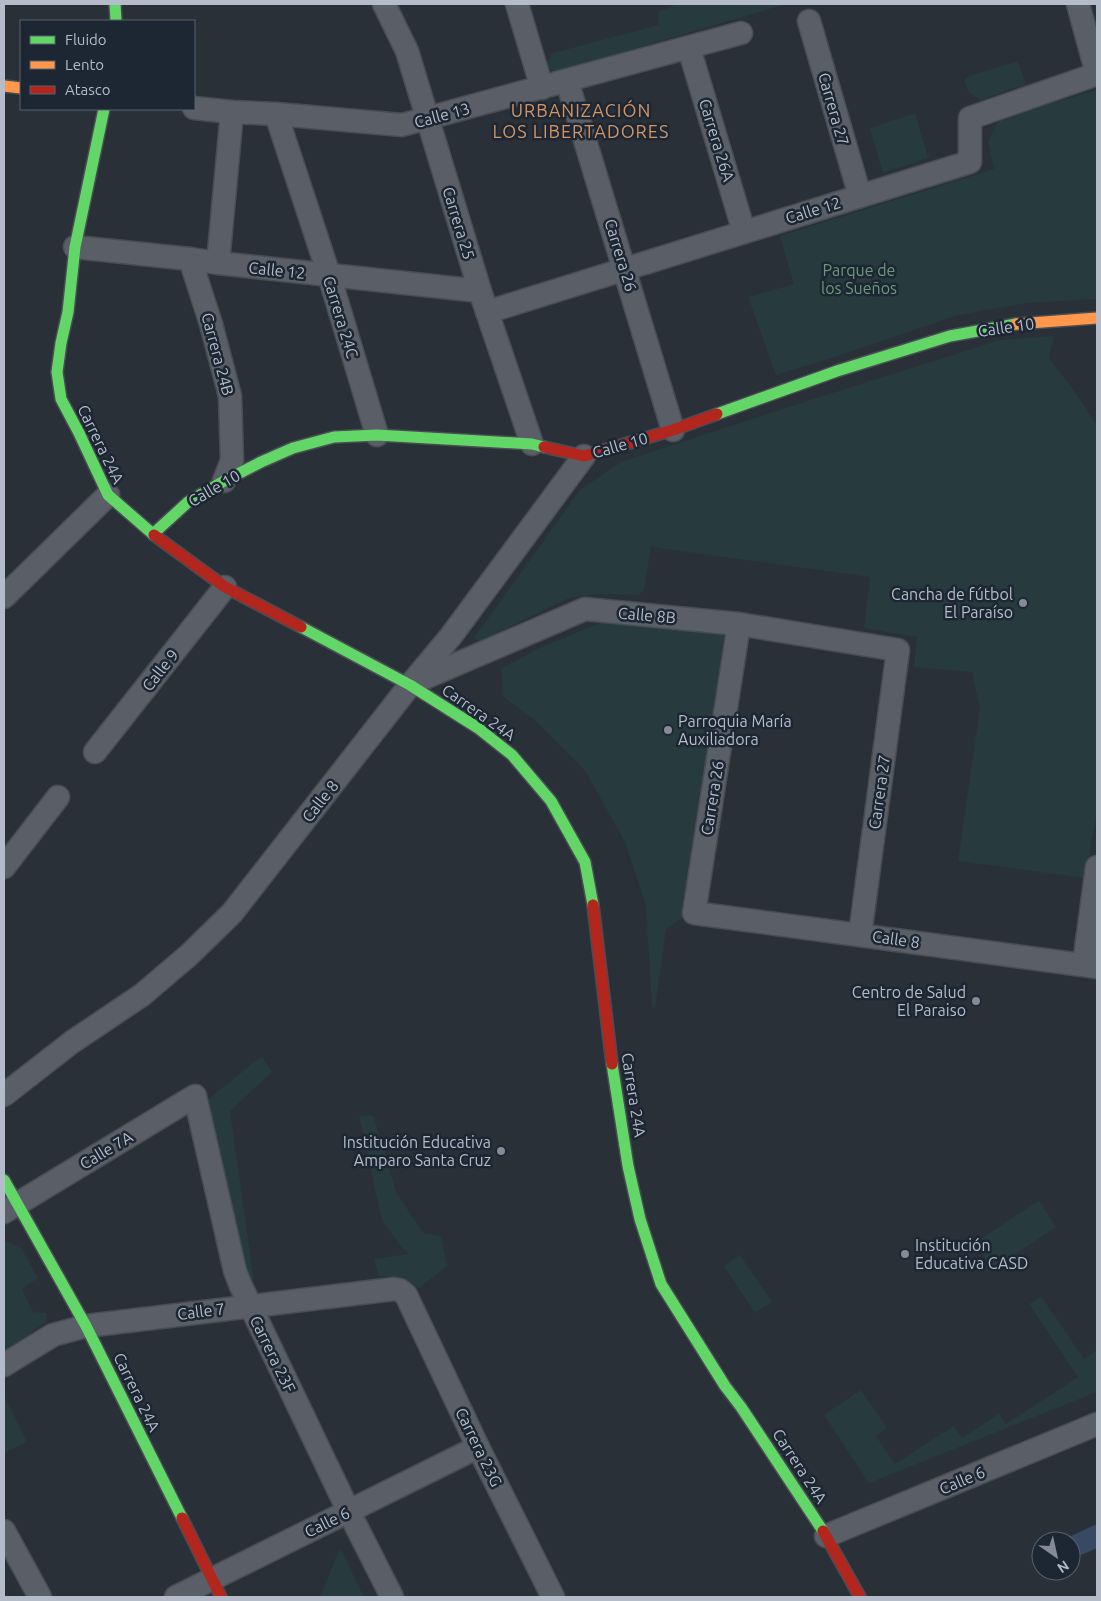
<svg xmlns="http://www.w3.org/2000/svg" width="1101" height="1601" viewBox="0 0 1101 1601" font-family="Ubuntu,sans-serif">
	<style>
		.green { fill: #273a3e }
		.water { fill: #384963 }
		.lines { fill: none; stroke-linecap: round; stroke-linejoin: round }
		.street-casing { stroke: #484c53; stroke-width: 25 }
		.fast-casing { stroke: #484c53; stroke-width: 14 }
		.slow-casing { stroke: #484c53; stroke-width: 14 }
		.jam-casing { stroke: #484c53; stroke-width: 14 }
		.street { stroke: #5a5e66; stroke-width: 22 }
		.fast { stroke: #63d668; stroke-width: 11 }
		.slow { stroke: #ff974d; stroke-width: 11 }
		.jam { stroke: #b3261e; stroke-width: 11 }
		.poi-dot { fill: #848b96; stroke: #1d2633; stroke-width: 2 }
		.labels { text-anchor: middle; stroke-width: 5; stroke-linejoin: round; paint-order: stroke }
		.street-label { font-size: 16px; fill: #b4bcc9; stroke: #1d2633 }
		.park-label { font-size: 16px; fill: #6b9a76; stroke: #1d2633 }
		.poi-label { font-size: 16px; fill: #b4bcc9; stroke: #1d2633; text-anchor: end }
		.neighbourhood-label { font-size: 18px; letter-spacing: 1px; fill: #d59563; stroke: #1d2633 }
	</style>
	<rect width="100%" height="100%" fill="#2a3038"/>
	<g class="green">
		<polygon points="678,4 786,4 556,72 544,66 553,53 659,25 658,12"/>
		<polygon points="1018,61 1026,84 981,100 969,93 964,80 969,76"/>
		<polygon points="1097,90 1097,299 1027,303 958,315 838,356 776,375 748,297 794,284 780,236 994,169 988,141 1000,118"/>
		<polygon points="915,113 928,158 883,173 870,128"/>
		<polygon points="1054,336 1049,358 1077,395 1097,426 1097,812 1085,878 958,861 980,709 972,672 914,667 917,637 864,628 870,577 651,547 644,590 639,595 596,594 569,598 480,641 474,638 580,490 621,462 804,402 1000,340"/>
		<polygon points="603,622 728,635 691,912 666,929 655,1009 652,1007 646,905 625,842 586,772 536,721 504,697 501,669 539,648"/>
		<polygon points="262,1056 272,1072 230,1111 254,1281 243,1288 206,1101"/>
		<polygon points="373,1115 397,1194 423,1233 441,1236 447,1266 419,1288 402,1277 379,1276 374,1259 409,1254 399,1244 382,1220 359,1116"/>
		<polygon points="1039,1200 1056,1227 992,1269 975,1243"/>
		<polygon points="4,1240 22,1249 38,1278 22,1289 33,1312 47,1313 46,1322 4,1352"/>
		<polygon points="740,1255 772,1302 755,1313 724,1266"/>
		<polygon points="1041,1296 1084,1359 1097,1350 1097,1392 869,1483 824,1415 861,1390 887,1428 876,1436 895,1464 954,1426 962,1438 999,1414 1006,1424 1078,1377 1029,1304"/>
		<polygon points="4,1396 27,1442 4,1453"/>
		<polygon points="340,1548 364,1597 320,1597"/>
	</g>
	<polygon class="water" points="1097,1524 1097,1548 1081,1555 1071,1536"/>
	<g class="lines">
		<defs>
			<g id="street">
				<polyline points="384,4 407,51 480,291 532,444"/>
				<polyline points="517,4 542,88"/>
				<polyline points="809,21 860,196"/>
				<polyline points="689,48 744,232"/>
				<polyline points="567,81 673,430"/>
				<polyline points="194,108 232,112 276,114 402,125 741,33"/>
				<polyline points="276,114 329,275 377,435"/>
				<polyline points="75,247 190,259 218,263 480,291"/>
				<polyline points="190,259 211,324 230,396 232,460 224,481"/>
				<polyline points="218,263 232,112"/>
				<polyline points="487,312 970,162 970,118 1097,74 1078,4"/>
				<polyline points="4,597 108,495"/>
				<polyline points="739,624 694,913 1097,967"/>
				<polyline points="415,682 585,609 739,624 898,650 860,935"/>
				<polyline points="95,752 225,587"/>
				<polyline points="4,867 58,797"/>
				<polyline points="1084,964 1097,867"/>
				<polyline points="4,1095 72,1042 142,995 189,955 232,913 410,685 451,636 584,456"/>
				<polyline points="4,1212 195,1096 235,1271 240,1284 349,1512 392,1597"/>
				<polyline points="4,1365 53,1335 86,1326 394,1289 400,1290 406,1295 478,1447 553,1597"/>
				<polyline points="4,1531 40,1597"/>
				<polyline points="826,1536 1097,1424"/>
				<polyline points="176,1597 478,1447"/>
			</g>
			<g id="fast">
				<polyline points="115,4 116,21"/>
				<polyline points="104,109 75,247 68,312 61,343 57,372 61,399 79,433 108,495 154,535"/>
				<polyline points="717,414 837,371 950,336 1016,324"/>
				<polyline points="153,534 188,502 224,481 261,462 293,448 334,437 377,435 532,444 544,447"/>
				<polyline points="301,627 410,685 478,728 512,755 551,801 585,862 593,905"/>
				<polyline points="612,1064 628,1166 640,1219 661,1284 725,1386 741,1407 823,1531"/>
				<polyline points="4,1180 86,1326 182,1518"/>
			</g>
			<g id="slow">
				<polyline points="4,86 21,88"/>
				<polyline points="1016,324 1097,318"/>
			</g>
			<g id="jam">
				<polyline points="544,447 584,456 673,430 717,414"/>
				<polyline points="154,535 225,587 301,627"/>
				<polyline points="593,905 612,1064"/>
				<polyline points="182,1518 221,1597"/>
				<polyline points="823,1531 860,1597"/>
			</g>
		</defs>
		<use href="#street" class="street-casing"/>
		<use href="#fast" class="fast-casing"/>
		<use href="#slow" class="slow-casing"/>
		<use href="#jam" class="jam-casing"/>
		<use href="#street" class="street"/>
		<use href="#fast" class="fast"/>
		<use href="#slow" class="slow"/>
		<use href="#jam" class="jam"/>
	</g>
	<g class="poi-dot">
		<circle cx="1023" cy="603" r="5"/>
		<circle cx="668" cy="730" r="5"/>
		<circle cx="976" cy="1001" r="5"/>
		<circle cx="501" cy="1151" r="5"/>
		<circle cx="905" cy="1254" r="5"/>
	</g>
	<g class="labels">
		<g class="street-label">
			<text transform="translate(834 109) rotate(74)" y="6">Carrera 27</text>
			<text transform="translate(442 115) rotate(-15)" y="6">Calle 13</text>
			<text transform="translate(717 140) rotate(73)" y="6">Carrera 26A</text>
			<text transform="translate(813 210) rotate(-17)" y="6">Calle 12</text>
			<text transform="translate(459 223) rotate(73)" y="6">Carrera 25</text>
			<text transform="translate(621 255) rotate(73)" y="6">Carrera 26</text>
			<text transform="translate(277 270) rotate(6)" y="6">Calle 12</text>
			<text transform="translate(341 317) rotate(73)" y="6">Carrera 24C</text>
			<text transform="translate(1006 327) rotate(-8)" y="6">Calle 10</text>
			<text transform="translate(218 354) rotate(75)" y="6">Carrera 24B</text>
			<text transform="translate(101 444) rotate(64)" y="6">Carrera 24A</text>
			<text transform="translate(620 445) rotate(-16)" y="6">Calle 10</text>
			<text transform="translate(214 488) rotate(-30)" y="6">Calle 10</text>
			<text transform="translate(647 615) rotate(5)" y="6">Calle 8B</text>
			<text transform="translate(160 670) rotate(-52)" y="6">Calle 9</text>
			<text transform="translate(479 712) rotate(35)" y="6">Carrera 24A</text>
			<text transform="translate(879 792) rotate(-82)" y="6">Carrera 27</text>
			<text transform="translate(712 798) rotate(-81)" y="6">Carrera 26</text>
			<text transform="translate(320 801) rotate(-52)" y="6">Calle 8</text>
			<text transform="translate(896 939) rotate(8)" y="6">Calle 8</text>
			<text transform="translate(634 1095) rotate(81)" y="6">Carrera 24A</text>
			<text transform="translate(106 1150) rotate(-31)" y="6">Calle 7A</text>
			<text transform="translate(201 1311) rotate(-7)" y="6">Calle 7</text>
			<text transform="translate(273 1354) rotate(64)" y="6">Carrera 23F</text>
			<text transform="translate(137 1392) rotate(64)" y="6">Carrera 24A</text>
			<text transform="translate(479 1447) rotate(64)" y="6">Carrera 23G</text>
			<text transform="translate(800 1466) rotate(57)" y="6">Carrera 24A</text>
			<text transform="translate(962 1480) rotate(-23)" y="6">Calle 6</text>
			<text transform="translate(327 1522) rotate(-26)" y="6">Calle 6</text>
		</g>
		<g class="park-label">
			<text x="859" y="276">Parque de<tspan x="859" dy="18">los Sueños</tspan></text>
		</g>
		<g class="poi-label">
			<text x="1013" y="600">Cancha de fútbol<tspan x="1013" dy="18">El Paraíso</tspan></text>
			<text x="678" y="727" text-anchor="start">Parroquia María<tspan x="678" dy="18">Auxiliadora</tspan></text>
			<text x="966" y="998">Centro de Salud<tspan x="966" dy="18">El Paraiso</tspan></text>
			<text x="491" y="1148">Institución Educativa<tspan x="491" dy="18">Amparo Santa Cruz</tspan></text>
			<text x="915" y="1251" text-anchor="start">Institución<tspan x="915" dy="18">Educativa CASD</tspan></text>
		</g>
		<g class="neighbourhood-label">
			<text x="581" y="117">URBANIZACIÓN<tspan x="581" dy="21">LOS LIBERTADORES</tspan></text>
		</g>
	</g>
	<rect width="1101" height="1601" fill="none" stroke="#b4bcc9" stroke-width="10"/>
	<rect x="20" y="20" width="175" height="90" fill="#1d2633" stroke="#59626f"/>
	<rect x="30" y="36" width="25" height="8" fill="#63d668" stroke="#59626f"/>
	<text x="65" y="45" font-size="15" fill="#b4bcc9">Fluido</text>
	<rect x="30" y="61" width="25" height="8" fill="#ff974d" stroke="#59626f"/>
	<text x="65" y="70" font-size="15" fill="#b4bcc9">Lento</text>
	<rect x="30" y="86" width="25" height="8" fill="#b3261e" stroke="#59626f"/>
	<text x="65" y="95" font-size="15" fill="#b4bcc9">Atasco</text>
	<g transform="translate(1056 1556) rotate(146)"><circle r="24" fill="#1d2633" stroke="#59626f"/>
	<path d="M0-4L9 19L0 12L-9 19Z" fill="#848b96"/>
	<text y="-8" font-size="14" font-weight="bold" text-anchor="middle" fill="#b4bcc9">N</text>
	</g>
</svg>
